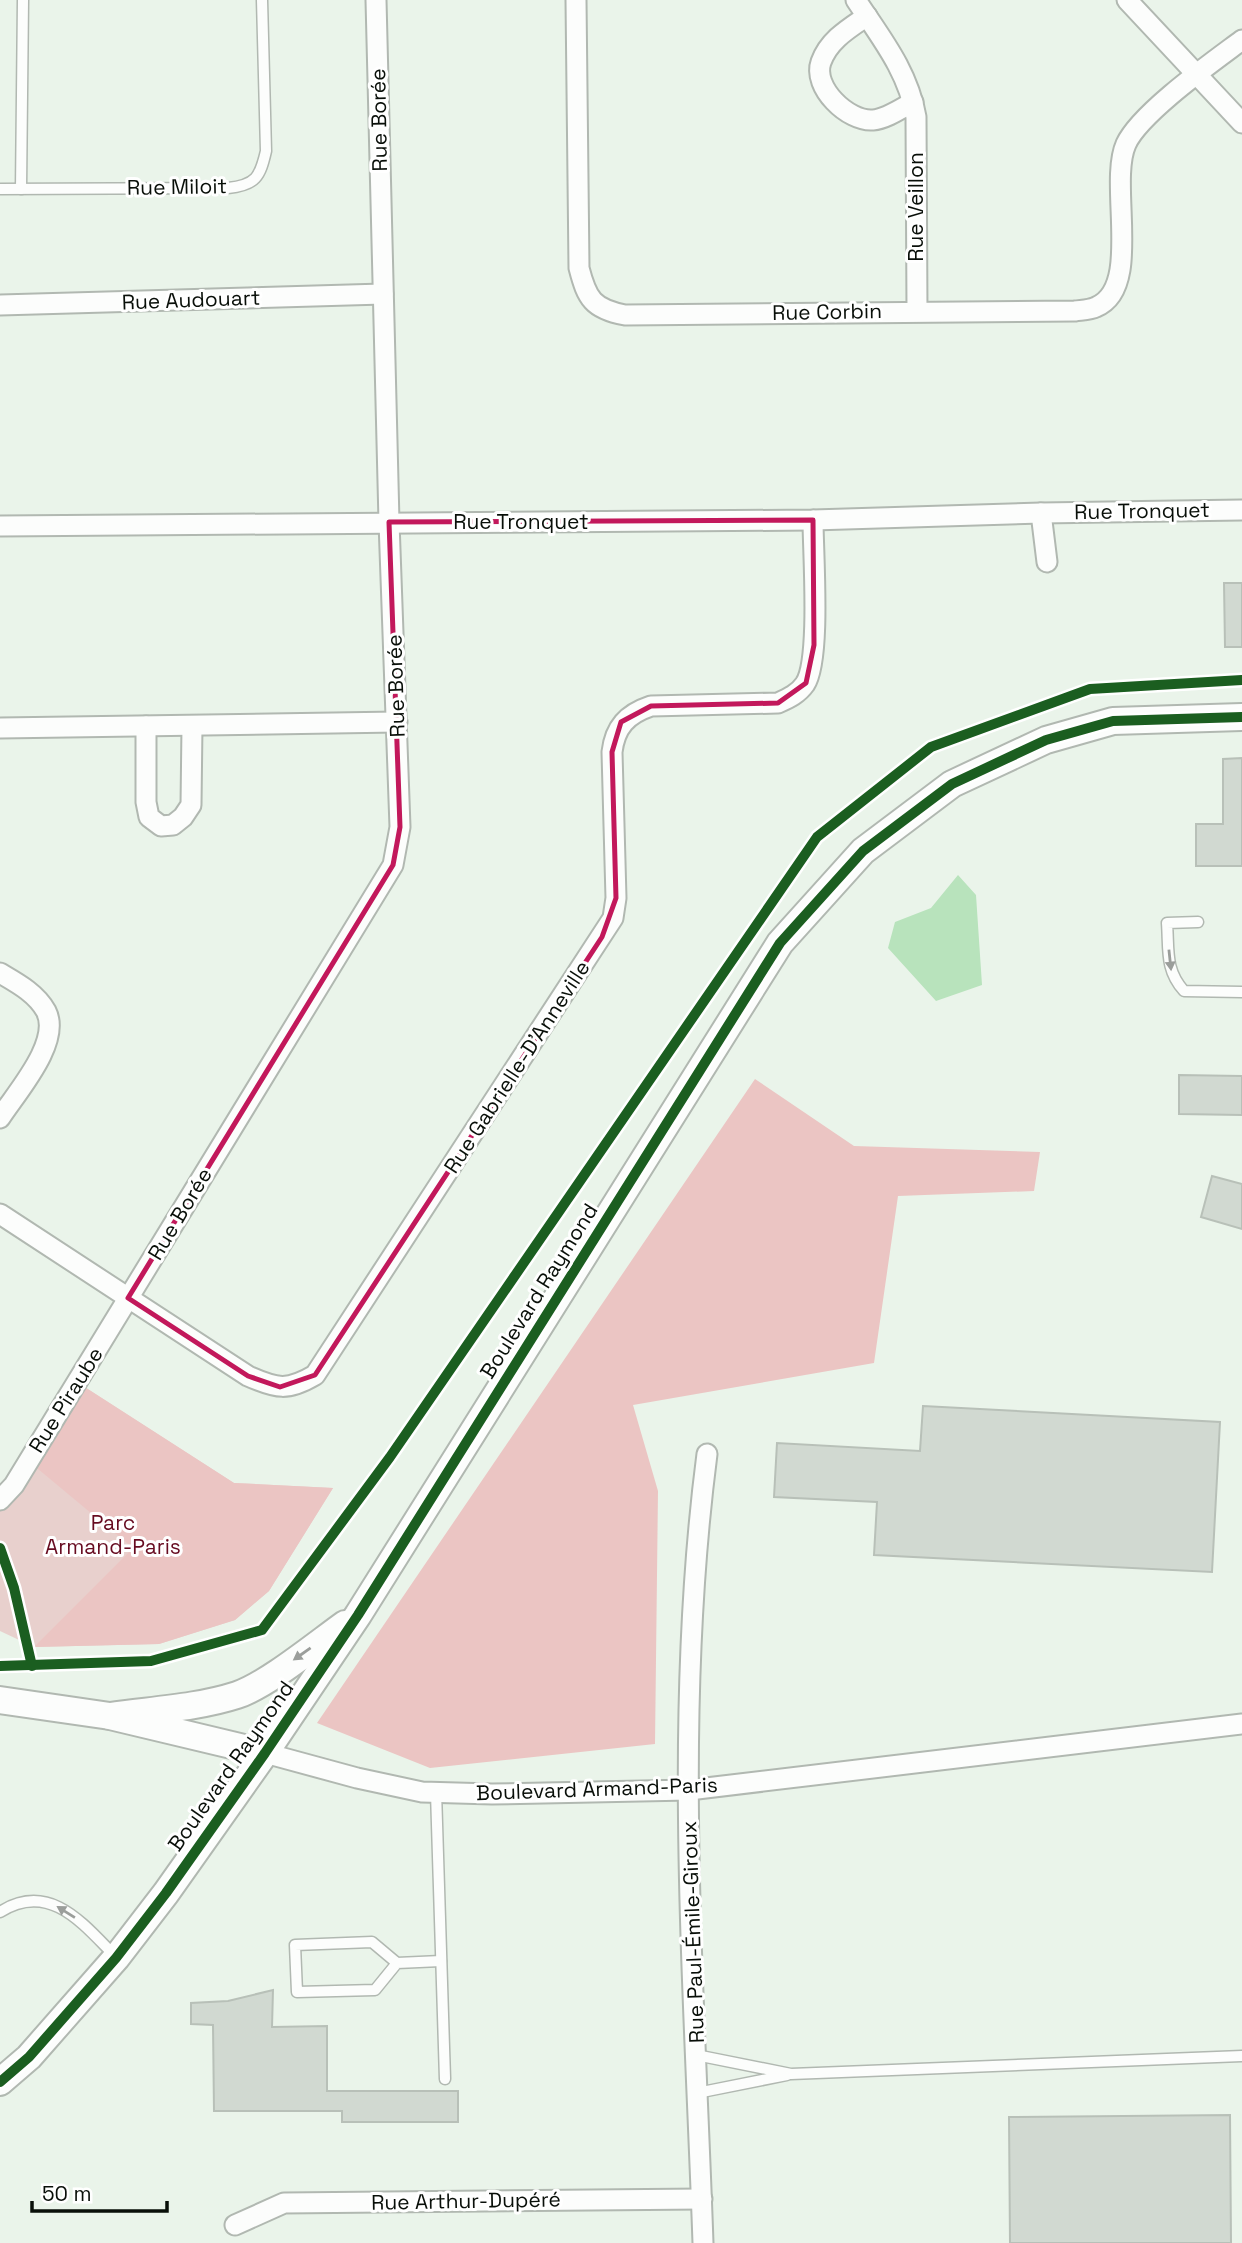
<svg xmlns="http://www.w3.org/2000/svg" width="1242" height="2243" viewBox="0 0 1242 2243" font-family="'Space Grotesk',sans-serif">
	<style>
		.green { fill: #e8d0cd }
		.forest { fill: #ebc5c3 }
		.water { fill: #b8e3bc }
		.building { fill: #d1d9d1; stroke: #b8c0b8; stroke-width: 2 }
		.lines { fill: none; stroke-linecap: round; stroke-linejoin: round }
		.lane-casing { stroke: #b1b8b1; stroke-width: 13 }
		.street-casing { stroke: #b1b8b1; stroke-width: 23 }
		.secondary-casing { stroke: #b1b8b1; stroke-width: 30 }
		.lane { stroke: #fcfdfc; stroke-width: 10 }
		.street { stroke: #fcfdfc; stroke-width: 19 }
		.secondary { stroke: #fcfdfc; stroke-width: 26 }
		.cycleway-casing { stroke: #fff; stroke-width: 15 }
		.cycleway { stroke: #1b5e20; stroke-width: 10 }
		.oneway { fill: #9b9e9b }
		.marked { fill: none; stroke: #c2185b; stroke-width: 5; stroke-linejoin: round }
		.labels { text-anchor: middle; stroke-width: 6; stroke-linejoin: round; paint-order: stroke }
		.street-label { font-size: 21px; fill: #090f09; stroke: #fff }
		.park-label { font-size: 21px; fill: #670c21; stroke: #fff }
	</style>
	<rect width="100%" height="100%" fill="#eaf4ea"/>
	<polygon class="green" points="77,1382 234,1483 333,1488 269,1591 235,1620 159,1644 34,1647 0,1631 0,1500"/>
	<g class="forest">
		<polygon points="755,1079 854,1146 1040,1152 1034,1191 898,1196 874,1363 633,1405 658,1491 655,1744 430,1768 317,1723"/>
		<polygon points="83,1386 234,1483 333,1488 269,1591 235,1620 159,1644 34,1647 133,1548 32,1464"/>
	</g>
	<polygon class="water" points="958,875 976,895 982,985 936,1001 888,948 895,922 931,908"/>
	<g class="building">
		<polygon points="1224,583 1242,583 1242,647 1225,647"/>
		<polygon points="1242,758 1242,866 1196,866 1196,824 1223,824 1223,759"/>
		<polygon points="1179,1075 1242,1076 1242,1115 1179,1114"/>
		<polygon points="1212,1176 1242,1184 1242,1229 1201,1217"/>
		<polygon points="923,1406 1220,1422 1212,1572 874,1555 877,1502 774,1497 777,1443 920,1451"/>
		<polygon points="273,1990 272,2027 327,2026 327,2091 458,2091 458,2122 342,2122 342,2111 214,2111 213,2025 191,2024 191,2003 228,2001"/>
		<polygon points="1230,2115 1231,2243 1010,2243 1009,2117"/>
	</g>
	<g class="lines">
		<defs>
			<g id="lane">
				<path d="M0 189 228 188C256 185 260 177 266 151L262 0"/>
				<polyline points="21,189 23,0"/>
				<path d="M1198 922 1167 923C1169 950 1165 970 1184 991L1242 992"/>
				<polyline points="436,1792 445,2079"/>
				<path d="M0 1912C50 1880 84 1925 116 1957"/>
				<polyline points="397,1963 375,1990 297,1992 295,1945 372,1942 397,1963 441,1961"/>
				<polyline points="696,2055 791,2074 1242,2056"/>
				<polyline points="697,2093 787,2075"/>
			</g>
			<g id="street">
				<path d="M576 0 579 268C587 299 593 309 625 315L1075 311C1082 310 1090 310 1096 307 1143 288 1108 184 1126 144 1140 113 1214 61 1242 40"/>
				<path d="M856 0C881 38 908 71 916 117L917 311"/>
				<polyline points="1127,0 1242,123"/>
				<path d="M867 16C848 29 829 40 821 62 812 87 848 122 873 120 886 119 902 108 913 102"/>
				<polyline points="0,305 383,294"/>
				<polyline points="1041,513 1047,562"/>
				<polyline points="0,526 813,520 1041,513 1242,510"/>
				<polyline points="146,726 146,802 149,817 161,826 173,825 183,817 191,805 192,726"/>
				<polyline points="0,728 397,722"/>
				<path d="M0 973C17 983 36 993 46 1011 62 1042 16 1093 0 1118"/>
				<path d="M0 1214 248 1376C277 1389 288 1391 315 1375L613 918 616 898 612 752C615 727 627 714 651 706L778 703C789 698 798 694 805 684 821 660 813 553 813 520"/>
				<polyline points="0,1500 14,1485 393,865 400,827 389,522 376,0"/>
				<polyline points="265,1753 357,1778 422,1792 492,1794 689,1790 1242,1724"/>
				<polyline points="235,2225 284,2203 702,2199"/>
				<path d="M703 2243C694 1981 673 1715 707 1454"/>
			</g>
			<g id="secondary">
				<polyline points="0,1700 110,1716 265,1753"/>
				<path d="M110 1716C151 1710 197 1708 237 1695 267 1685 317 1644 345 1624"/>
				<polyline points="0,2082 29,2057 116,1958 166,1893 265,1753 358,1615 780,943 863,851 952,784 1046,740 1113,721 1242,717"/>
			</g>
		</defs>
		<use href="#lane" class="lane-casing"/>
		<use href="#street" class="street-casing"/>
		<use href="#secondary" class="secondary-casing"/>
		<use href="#lane" class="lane"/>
		<use href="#street" class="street"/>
		<use href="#secondary" class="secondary"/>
		<defs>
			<g id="cycleway">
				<polyline points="0,1548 14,1588 32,1666"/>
				<polyline points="0,1666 151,1661 262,1630 390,1457 817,837 931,747 1090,689 1242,680"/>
				<polyline points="0,2082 29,2057 116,1958 166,1893 265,1753 358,1615 780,943 863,851 952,784 1046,740 1113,721 1242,717"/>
			</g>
		</defs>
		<use href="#cycleway" class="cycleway-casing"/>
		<use href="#cycleway" class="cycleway"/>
	</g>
	<defs><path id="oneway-solid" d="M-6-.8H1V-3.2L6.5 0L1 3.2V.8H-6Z" transform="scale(1.75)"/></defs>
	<g class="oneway">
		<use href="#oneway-solid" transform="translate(1170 960) rotate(84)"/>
		<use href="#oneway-solid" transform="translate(302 1654) rotate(145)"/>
		<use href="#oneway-solid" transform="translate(66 1912) rotate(-148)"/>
	</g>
	<path class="marked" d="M813 520 814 645 806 683 778 703 651 706 621 722 612 752 616 898 602 937 315 1375 280 1387 248 1376 128 1298 393 865 400 827 389 522Z"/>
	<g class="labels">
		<g class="street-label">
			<text transform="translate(379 120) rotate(-91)" y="7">Rue Borée</text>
			<text transform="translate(177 187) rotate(-1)" y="7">Rue Miloit</text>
			<text transform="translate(916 207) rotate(-90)" y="7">Rue Veillon</text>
			<text transform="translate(191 300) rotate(-2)" y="7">Rue Audouart</text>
			<text transform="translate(827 312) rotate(-1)" y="7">Rue Corbin</text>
			<text transform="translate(1142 511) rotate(-1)" y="7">Rue Tronquet</text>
			<text x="521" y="529">Rue Tronquet</text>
			<text transform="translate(396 686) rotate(-92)" y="7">Rue Borée</text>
			<text transform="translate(517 1067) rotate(-57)" y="7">Rue Gabrielle-D'Anneville</text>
			<text transform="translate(180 1214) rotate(-59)" y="7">Rue Borée</text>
			<text transform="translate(539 1291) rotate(-58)" y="7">Boulevard Raymond</text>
			<text transform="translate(66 1400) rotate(-58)" y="7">Rue Piraube</text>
			<text transform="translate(231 1766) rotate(-55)" y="7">Boulevard Raymond</text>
			<text transform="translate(597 1789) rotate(-2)" y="7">Boulevard Armand-Paris</text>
			<text transform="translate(693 1932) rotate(-92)" y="7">Rue Paul-Émile-Giroux</text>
			<text transform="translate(466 2201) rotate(-1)" y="7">Rue Arthur-Dupéré</text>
		</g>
		<g class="park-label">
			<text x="113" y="1530">Parc<tspan x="113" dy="24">Armand-Paris</tspan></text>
		</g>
	</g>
	<path d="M32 2201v10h135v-10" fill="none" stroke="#090f09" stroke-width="3.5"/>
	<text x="42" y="2201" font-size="21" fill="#090f09" stroke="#ffffff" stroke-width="5" paint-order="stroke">50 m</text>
</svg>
